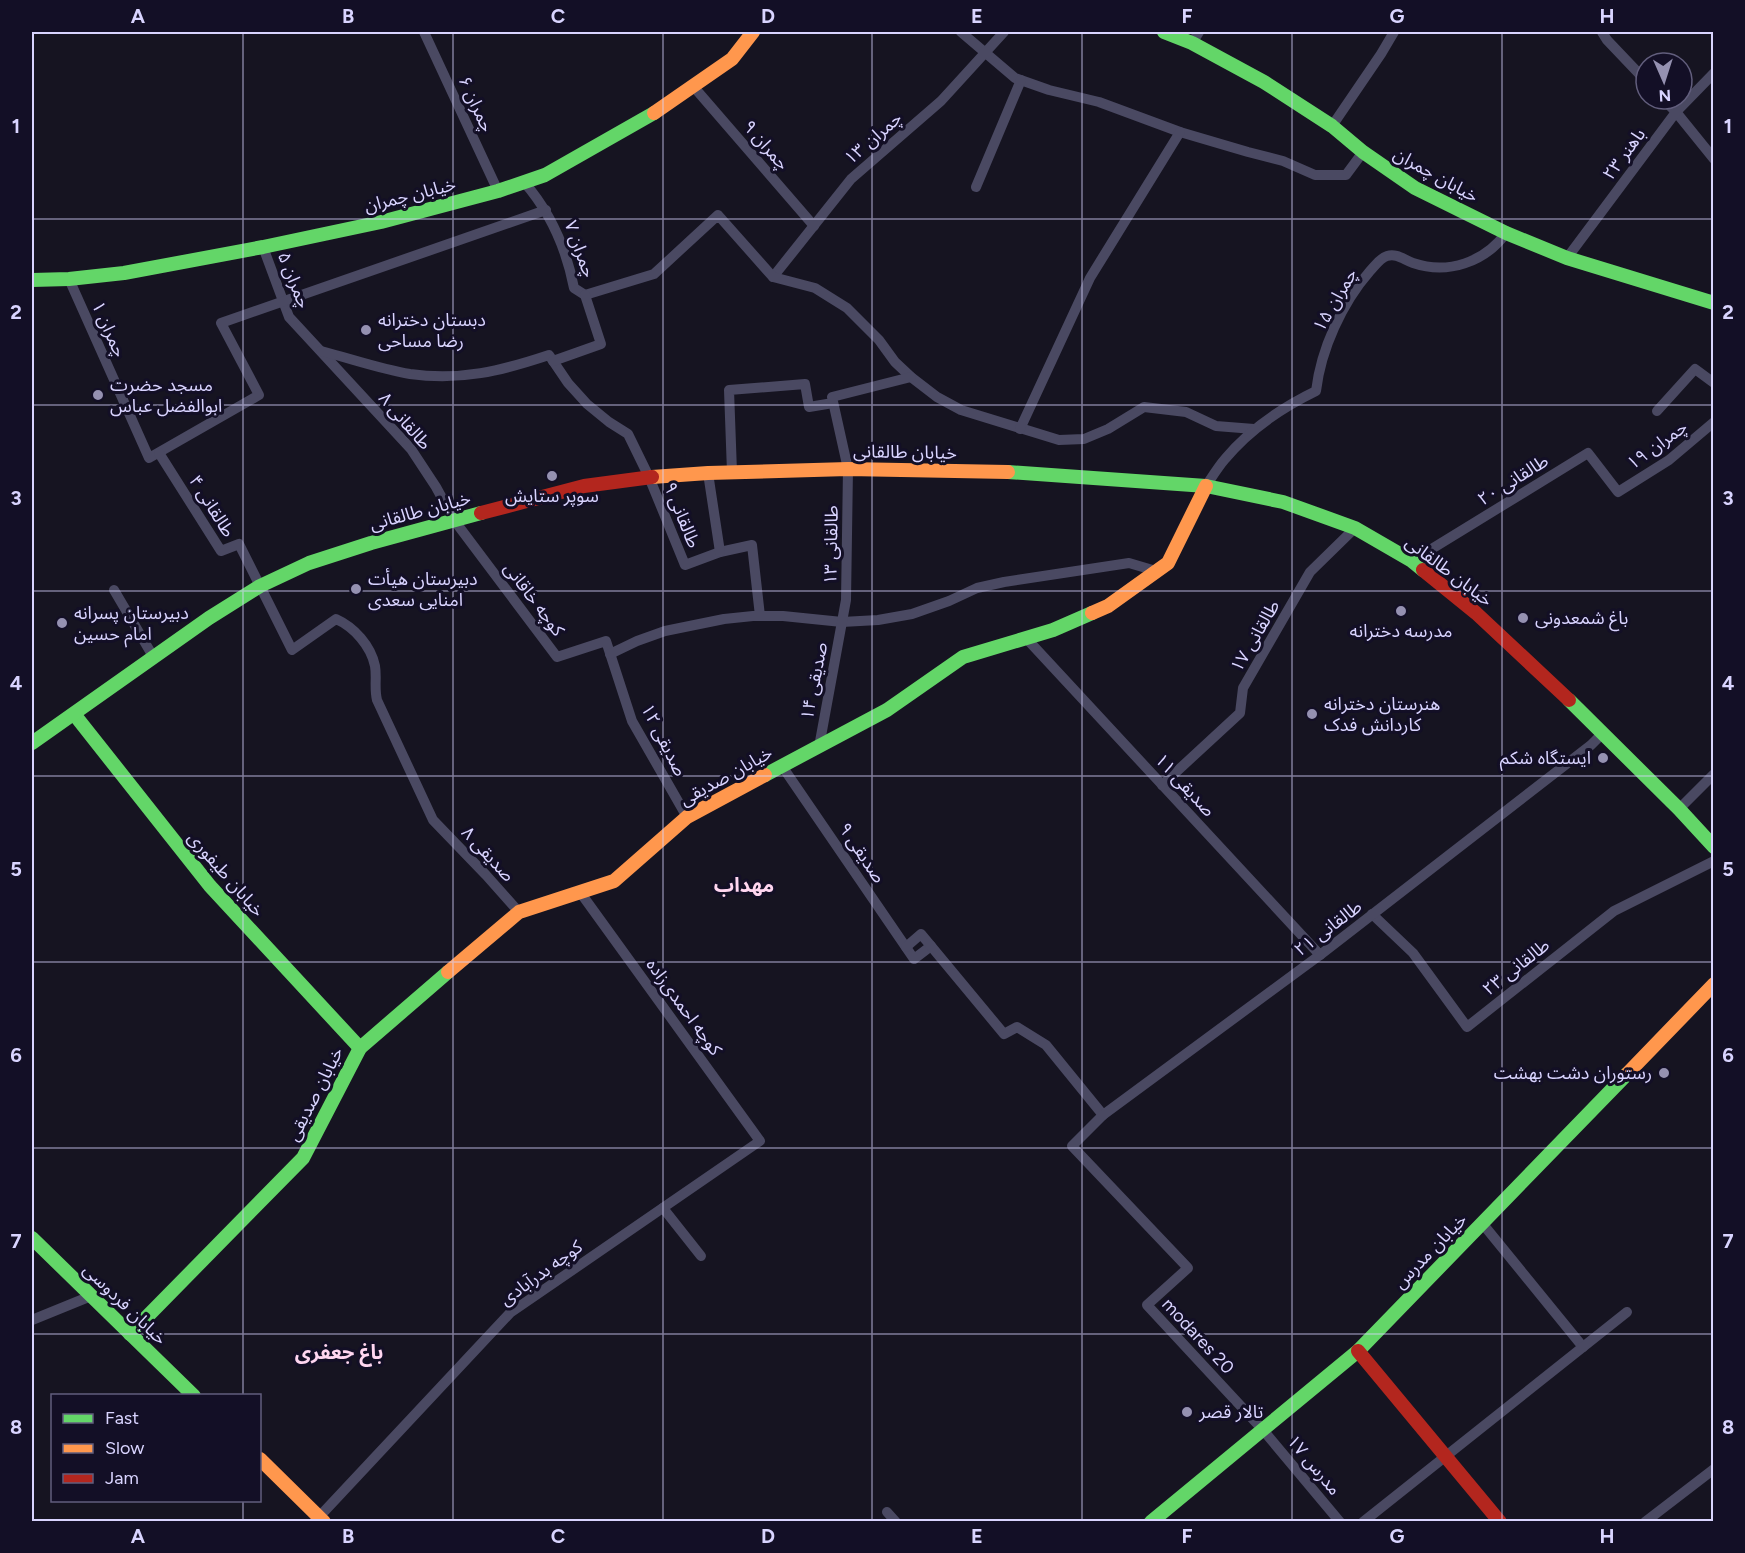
<svg xmlns="http://www.w3.org/2000/svg" width="1745" height="1553" viewBox="0 0 1745 1553" font-family="Figtree,'Noto Sans Arabic',sans-serif">
	<style>
		.lines { fill: none; stroke-linecap: round; stroke-linejoin: round }
		.street { stroke: #4a4962; stroke-width: 10 }
		.fast { stroke: #63d668; stroke-width: 14 }
		.slow { stroke: #ff974d; stroke-width: 14 }
		.jam { stroke: #b3261e; stroke-width: 14 }
		.grid { fill: none; stroke: #d9d4ff; stroke-width: 1.5; stroke-opacity: 0.55 }
		.poi-dot { fill: #9591b1; stroke: #130f26; stroke-width: 2 }
		.labels { text-anchor: middle; stroke-width: 6; stroke-linejoin: round; paint-order: stroke }
		.street-label { font-size: 18px; fill: #d9d4ff; stroke: #130f26 }
		.poi-label { font-size: 18px; fill: #d9d4ff; stroke: #130f26; text-anchor: start }
		.neighbourhood-label { font-size: 20px; font-weight: bold; fill: #ffd6f0; stroke: #130f26 }
		.neatline { fill: none; stroke: #d9d4ff; stroke-width: 2 }
		.grid-label { font-size: 20px; text-anchor: middle; font-weight: bold; fill: #d9d4ff }
	</style>
	<rect width="100%" height="100%" fill="#161421"/>
	<g class="lines">
		<g class="street">
			<polyline points="424,32 498,191"/>
			<polyline points="961,32 1015,78 1049,90 1099,102 1180,132 1248,152 1283,161 1315,175 1346,175 1363,152"/>
			<polyline points="1602,32 1607,40 1646,81"/>
			<polyline points="1192,43 1199,32"/>
			<polyline points="693,86 814,226"/>
			<polyline points="1663,99 1676,112 1714,159"/>
			<polyline points="1332,126 1381,54 1394,32"/>
			<path d="M524 182C551 213 566 247 574 288L585 295"/>
			<polyline points="976,187 1021,80"/>
			<polyline points="263,247 289,317 411,449 436,487 454,520 557,657 606,641 632,721 687,817"/>
			<polyline points="1567,258 1676,112 1714,73"/>
			<polyline points="773,277 851,179 941,101 1004,32"/>
			<polyline points="69,279 149,458 259,395 221,323 546,210"/>
			<polyline points="585,295 654,274 718,215 773,277 815,288 847,308 879,340 895,362 911,377 937,397 961,410 1059,440 1084,439 1108,429 1144,407 1186,412 1216,426 1254,429"/>
			<path d="M321 351C349 358 380 369 410 374 461 381 501 371 549 355L568 383 587 404 609 422 628 434 649 477 685 565 720 552 752 545 760 616"/>
			<polyline points="553,361 601,344 585,295"/>
			<polyline points="1657,411 1695,369 1714,383"/>
			<polyline points="1020,429 1090,278 1180,132"/>
			<path d="M159 453 221 551 239 544 292 650 336 619C354 627 371 646 375 666 377 677 374 688 377 700L433 820 486 875 519 912"/>
			<polyline points="732,472 729,390 805,384 809,407 833,403"/>
			<polyline points="708,473 720,552"/>
			<path d="M1206 486C1212 477 1218 467 1225 459 1250 429 1281 408 1316 391 1321 349 1342 303 1370 271 1375 266 1380 258 1387 256 1397 253 1404 260 1413 263 1448 275 1485 262 1506 233"/>
			<polyline points="1412,561 1588,453 1618,492 1669,460 1714,422"/>
			<polyline points="114,590 154,658"/>
			<polyline points="1026,638 1320,955"/>
			<polyline points="610,654 637,641 665,631 724,619 753,616 783,616 842,622 878,620 912,614 949,601 977,588 1004,582 1129,563 1156,571"/>
			<polyline points="819,747 846,600 848,469 832,397 911,377"/>
			<polyline points="782,766 914,959 931,946"/>
			<polyline points="1162,785 1240,713 1243,688 1310,572 1355,528"/>
			<polyline points="1679,809 1714,774"/>
			<polyline points="1372,914 1413,953 1467,1027 1614,911 1714,861"/>
			<polyline points="906,947 921,934 1004,1034 1017,1027 1046,1045 1103,1115"/>
			<polyline points="663,1208 701,1256"/>
			<polyline points="1482,1223 1583,1347"/>
			<polyline points="32,1320 91,1296"/>
			<polyline points="887,1512 896,1522"/>
			<polyline points="319,1517 510,1313 760,1141 580,892"/>
			<polyline points="1340,1522 1263,1430 1147,1305 1188,1268 1072,1146 1103,1115 1320,955 1591,745 1602,734"/>
			<polyline points="1363,1522 1627,1312"/>
			<polyline points="1645,1522 1714,1469"/>
		</g>
		<g class="fast">
			<polyline points="1164,32 1192,43 1264,82 1332,126 1363,152 1415,188 1506,233 1567,258 1714,303"/>
			<polyline points="32,280 69,279 124,273 263,247 381,222 498,191 545,175 654,113"/>
			<polyline points="1008,472 1206,486 1283,502 1355,528 1412,561 1423,570"/>
			<polyline points="1569,700 1679,809 1714,847"/>
			<polyline points="74,714 210,886 360,1048"/>
			<polyline points="32,743 209,618 260,586 309,563 371,543 481,513"/>
			<polyline points="765,775 887,710 963,657 1053,630 1092,613"/>
			<polyline points="32,1238 194,1396"/>
			<polyline points="130,1334 303,1158 360,1048 448,972"/>
			<polyline points="1151,1522 1358,1351 1627,1074"/>
		</g>
		<g class="slow">
			<polyline points="654,113 732,59 753,32"/>
			<polyline points="652,477 708,473 848,469 1008,472"/>
			<polyline points="1092,613 1108,606 1168,563 1206,486"/>
			<polyline points="448,972 519,912 614,881 687,817 765,775"/>
			<polyline points="1627,1074 1714,984"/>
			<polyline points="260,1459 324,1522"/>
		</g>
		<g class="jam">
			<polyline points="481,513 584,486 652,477"/>
			<polyline points="1423,570 1476,613 1569,700"/>
			<polyline points="1358,1351 1500,1522"/>
		</g>
	</g>
	<path class="grid" d="M243 32V1396M453 32V1522M663 32V1522M872 32V1522M1082 32V1522M1292 32V1522M1502 32V1522M32 219H1714M32 405H1714M32 591H1714M32 776H1714M32 962H1714M32 1148H1714M32 1334H1714M243 1500V1522"/>
	<g class="poi-dot">
		<circle cx="366" cy="330" r="6"/>
		<circle cx="98" cy="395" r="6"/>
		<circle cx="552" cy="476" r="6"/>
		<circle cx="356" cy="589" r="6"/>
		<circle cx="1401" cy="611" r="6"/>
		<circle cx="1523" cy="618" r="6"/>
		<circle cx="62" cy="623" r="6"/>
		<circle cx="1312" cy="714" r="6"/>
		<circle cx="1603" cy="758" r="6"/>
		<circle cx="1664" cy="1073" r="6"/>
		<circle cx="1187" cy="1412" r="6"/>
	</g>
	<g class="labels">
		<g class="street-label">
			<text transform="translate(476 104) rotate(65)" y="6">چمران ۶</text>
			<text transform="translate(873 138) rotate(-41)" y="6">چمران ۱۳</text>
			<text transform="translate(766 145) rotate(49)" y="6">چمران ۹</text>
			<text transform="translate(1624 154) rotate(-54)" y="6">باهنر ۲۳</text>
			<text transform="translate(1436 175) rotate(29)" y="6">خیابان چمران</text>
			<text transform="translate(410 195) rotate(-14)" y="6">خیابان چمران</text>
			<text transform="translate(580 249) rotate(70)" y="6">چمران ۷</text>
			<text transform="translate(294 280) rotate(68)" y="6">چمران ۵</text>
			<text transform="translate(1335 300) rotate(-60)" y="6">چمران ۱۵</text>
			<text transform="translate(109 329) rotate(66)" y="6">چمران ۱</text>
			<text transform="translate(405 421) rotate(49)" y="6">طالقانی ۸</text>
			<text transform="translate(1657 445) rotate(-36)" y="6">چمران ۱۹</text>
			<text transform="translate(905 452) rotate(1)" y="6">خیابان طالقانی</text>
			<text transform="translate(1513 480) rotate(-32)" y="6">طالقانی ۲۰</text>
			<text transform="translate(212 506) rotate(58)" y="6">طالقانی ۴</text>
			<text transform="translate(420 511) rotate(-15)" y="6">خیابان طالقانی</text>
			<text transform="translate(682 515) rotate(68)" y="6">طالقانی ۹</text>
			<text transform="translate(831 545) rotate(-89)" y="6">طالقانی ۱۳</text>
			<text transform="translate(1449 571) rotate(37)" y="6">خیابان طالقانی</text>
			<text transform="translate(534 599) rotate(53)" y="6">کوچه خاقانی</text>
			<text transform="translate(1255 636) rotate(-60)" y="6">طالقانی ۱۷</text>
			<text transform="translate(814 681) rotate(-79)" y="6">صدیقی ۱۴</text>
			<text transform="translate(664 740) rotate(63)" y="6">صدیقی ۱۲</text>
			<text transform="translate(726 776) rotate(-29)" y="6">خیابان صدیقی</text>
			<text transform="translate(1185 785) rotate(47)" y="6">صدیقی ۱۱</text>
			<text transform="translate(862 853) rotate(56)" y="6">صدیقی ۹</text>
			<text transform="translate(488 854) rotate(47)" y="6">صدیقی ۸</text>
			<text transform="translate(226 874) rotate(49)" y="6">خیابان طیفوری</text>
			<text transform="translate(1328 928) rotate(-37)" y="6">طالقانی ۲۱</text>
			<text transform="translate(1516 967) rotate(-38)" y="6">طالقانی ۲۳</text>
			<text transform="translate(684 1007) rotate(54)" y="6">کوچه احمدی‌زاده</text>
			<text transform="translate(315 1094) rotate(-63)" y="6">خیابان صدیقی</text>
			<text transform="translate(1430 1251) rotate(-46)" y="6">خیابان مدرس</text>
			<text transform="translate(541 1273) rotate(-36)" y="6">کوچه بدرآبادی</text>
			<text transform="translate(125 1304) rotate(44)" y="6">خیابان فردوسی</text>
			<text transform="translate(1198 1336) rotate(47)" y="6">modares 20</text>
			<text transform="translate(1314 1465) rotate(50)" y="6">مدرس ۱۷</text>
		</g>
		<g class="poi-label">
			<text x="378" y="326">دبستان دخترانه<tspan x="378" dy="21">رضا مساحی</tspan></text>
			<text x="110" y="391">مسجد حضرت<tspan x="110" dy="21">ابوالفضل عباس</tspan></text>
			<text x="552" y="502" text-anchor="middle">سوپر ستایش</text>
			<text x="368" y="585">دبیرستان هیأت<tspan x="368" dy="21">امنایی سعدی</tspan></text>
			<text x="74" y="619">دبیرستان پسرانه<tspan x="74" dy="21">امام حسین</tspan></text>
			<text x="1535" y="624">باغ شمعدونی</text>
			<text x="1401" y="637" text-anchor="middle">مدرسه دخترانه</text>
			<text x="1324" y="710">هنرستان دخترانه<tspan x="1324" dy="21">کاردانش فدک</tspan></text>
			<text x="1591" y="764" text-anchor="end">ایستگاه شکم</text>
			<text x="1652" y="1079" text-anchor="end">رستوران دشت بهشت</text>
			<text x="1199" y="1418">تالار قصر</text>
		</g>
		<g class="neighbourhood-label">
			<text x="744" y="892">مهداب</text>
			<text x="339" y="1359">باغ جعفری</text>
		</g>
	</g>
	<rect width="1745" height="1553" fill="none" stroke="#130f26" stroke-width="66"/>
	<rect x="51" y="1394" width="210" height="108" fill="#130f26" stroke="#625e7d" stroke-width="1.5"/>
	<rect x="63" y="1414" width="30" height="9" fill="#63d668" stroke="#625e7d" stroke-width="1.5"/>
	<text x="105" y="1424" font-size="18" fill="#d9d4ff">Fast</text>
	<rect x="63" y="1444" width="30" height="9" fill="#ff974d" stroke="#625e7d" stroke-width="1.5"/>
	<text x="105" y="1454" font-size="18" fill="#d9d4ff">Slow</text>
	<rect x="63" y="1474" width="30" height="9" fill="#b3261e" stroke="#625e7d" stroke-width="1.5"/>
	<text x="105" y="1484" font-size="18" fill="#d9d4ff">Jam</text>
	<g transform="translate(1664 81) rotate(177)"><circle r="28" fill="#130f26" stroke="#625e7d" stroke-width="1.5"/>
	<path d="M0-4.5L10 22L0 15L-10 22Z" fill="#9591b1"/>
	<text y="-9" font-size="16" font-weight="bold" text-anchor="middle" fill="#d9d4ff">N</text>
	</g>
	<rect x="33" y="33" width="1679" height="1487" class="neatline"/>
	<g class="grid-label">
		<text x="138" y="23">A</text>
		<text x="348" y="23">B</text>
		<text x="558" y="23">C</text>
		<text x="768" y="23">D</text>
		<text x="977" y="23">E</text>
		<text x="1187" y="23">F</text>
		<text x="1397" y="23">G</text>
		<text x="1607" y="23">H</text>
		<text x="16" y="133">1</text>
		<text x="1728" y="133">1</text>
		<text x="16" y="319">2</text>
		<text x="1728" y="319">2</text>
		<text x="16" y="505">3</text>
		<text x="1728" y="505">3</text>
		<text x="16" y="690">4</text>
		<text x="1728" y="690">4</text>
		<text x="16" y="876">5</text>
		<text x="1728" y="876">5</text>
		<text x="16" y="1062">6</text>
		<text x="1728" y="1062">6</text>
		<text x="16" y="1248">7</text>
		<text x="1728" y="1248">7</text>
		<text x="16" y="1434">8</text>
		<text x="1728" y="1434">8</text>
		<text x="138" y="1543">A</text>
		<text x="348" y="1543">B</text>
		<text x="558" y="1543">C</text>
		<text x="768" y="1543">D</text>
		<text x="977" y="1543">E</text>
		<text x="1187" y="1543">F</text>
		<text x="1397" y="1543">G</text>
		<text x="1607" y="1543">H</text>
	</g>
</svg>
